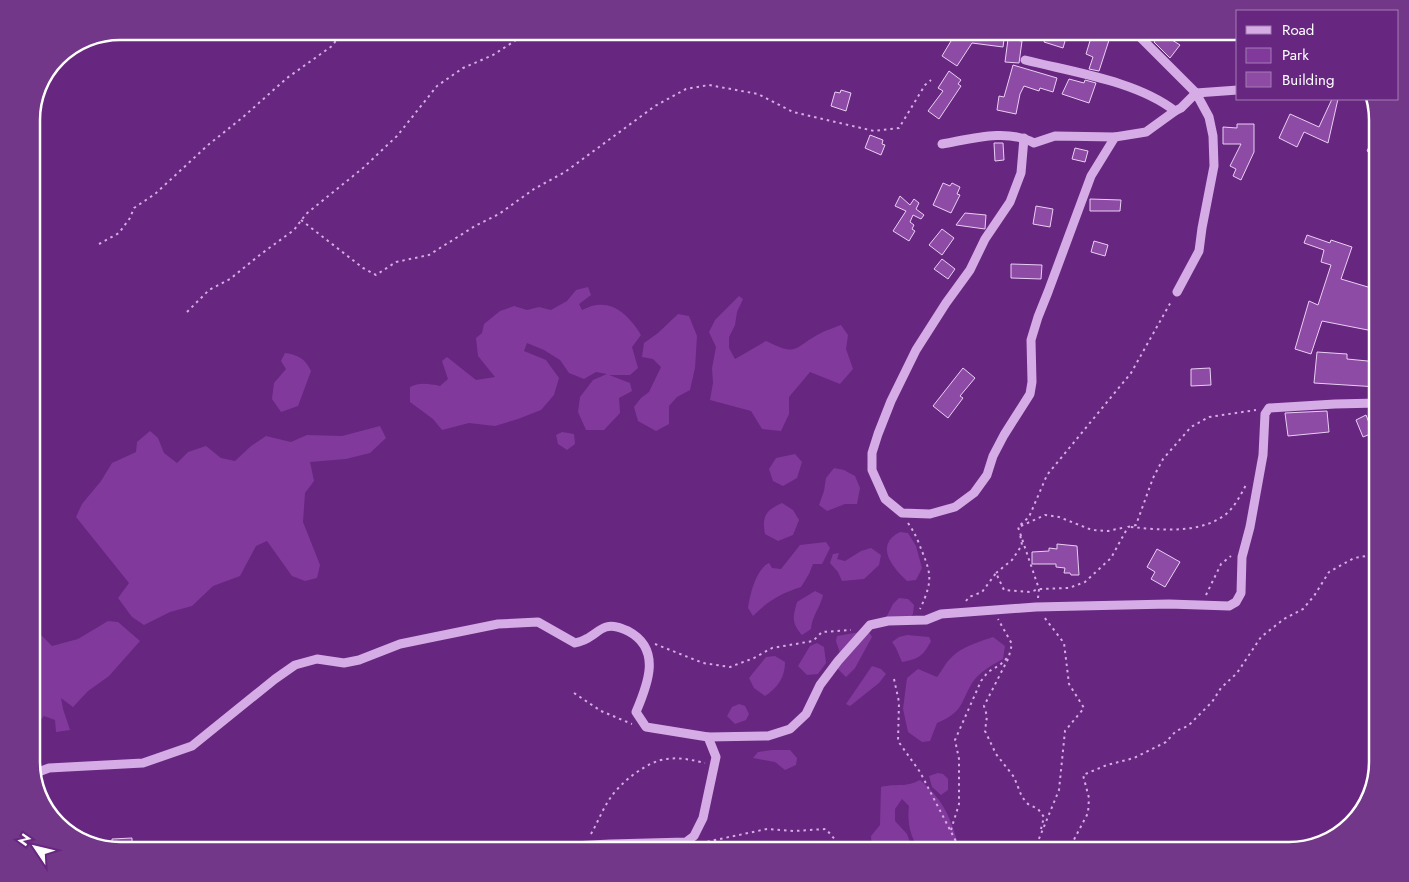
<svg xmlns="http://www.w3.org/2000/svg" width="1409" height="882" viewBox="0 0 1409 882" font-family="Jost,sans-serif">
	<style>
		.green { fill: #813a9c }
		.building { fill: #8d4ba5; stroke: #eacff4 }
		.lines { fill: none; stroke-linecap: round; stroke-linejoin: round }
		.path { stroke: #d5ace5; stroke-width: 2; stroke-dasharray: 2.5 4; stroke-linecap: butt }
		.minor { stroke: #d5ace5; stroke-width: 9 }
		.rim { fill: none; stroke: #fff; stroke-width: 2.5 }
	</style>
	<rect width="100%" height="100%" fill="#67267f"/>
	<g class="green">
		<path d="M588 287 591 295 579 304 582 310C608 296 627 312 641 335L632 347 638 368 630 375H609L630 383 632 391 619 398 620 413 604 430H586L578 412 580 397 593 380 607 374 596 372 584 379 569 373 560 360 544 350 527 343 524 351 546 360 559 378 554 395 541 410 518 419 495 426 469 423 442 430 433 419 410 402V387C420 382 429 384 440 386L448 379 442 361 447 357 476 380 495 377 478 356 476 338 482 333 484 324 500 311 514 306 527 310 539 307 551 310 567 301 576 290Z"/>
		<path d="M739 296 743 299 737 312 735 325 729 337V348L735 359 766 341C798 357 793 348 819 334 826 330 834 328 841 325L848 335 846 349 853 369 840 384 810 372 789 397V414L781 431 762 429 751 411 710 400 713 383 712 368 716 347 709 332 715 320Z"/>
		<polygon points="678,314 689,316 697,336 695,368 690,390 677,397 669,406 669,424 656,431 638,421 634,407 641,398 649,392 661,367 653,359 642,357 644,343 658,333"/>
		<path d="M285 353C299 355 305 359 311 371L298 406 281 412 272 399 274 383 286 369 281 361Z"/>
		<polygon points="380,426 386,438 370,453 346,459 310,462 314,481 305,493 303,522 320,565 317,578 305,581 292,576 267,541 256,546 240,576 213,586 192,606 170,612 144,625 132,617 118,598 129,583 76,517 82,504 101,481 112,463 136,452 137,442 150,431 158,438 164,453 177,463 188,452 206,446 221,458 235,461 251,446 266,436 291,442 307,435 342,436"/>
		<polygon points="562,432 574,434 575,444 567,450 558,444 556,435"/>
		<polygon points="795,454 802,462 797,478 783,486 773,481 769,469 776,458"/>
		<polygon points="834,468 844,470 855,476 860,488 857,504 845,504 827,511 819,505 824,491 826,478"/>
		<path d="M782 503 793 510 799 520 793 535 778 541 765 534C762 516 765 511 782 503Z"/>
		<path d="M900 532 908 533 916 546 922 568 916 580 907 581C892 567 874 545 900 532Z"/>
		<path d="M826 542 830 548 822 564H813L809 574 801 587C780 594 769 600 753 616L748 608C750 594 756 569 769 563L772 568 781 569 800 545Z"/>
		<polygon points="871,548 881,555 879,565 864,579 842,581 838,572 830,563 833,554 839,553 837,559 845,561 861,551"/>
		<path d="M815 591 823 595C820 608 812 616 811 629L802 635C791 622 793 617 797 602Z"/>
		<polygon points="899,598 908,599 914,605 913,614 904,623 885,620 893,604"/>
		<polygon points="31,621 38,632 52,646 78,639 108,621 118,622 140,641 109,676 88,691 73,707 61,698 63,709 70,730 56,732 55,720 44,716 33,728 31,734"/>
		<polygon points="860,632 869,632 872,637 855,668 846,677 831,662 841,656 836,641 837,636"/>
		<path d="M907 635 929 637 931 641C923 656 919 659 902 662L896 648 892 642 899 637Z"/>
		<path d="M993 637 1005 646 1003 659C992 665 979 672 972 683 960 704 963 712 937 723L930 741 922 742 908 732 903 709 907 678 918 669 937 677C942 671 945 663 951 658 959 648 981 641 993 637Z"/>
		<polygon points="817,643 824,647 826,663 818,674 807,675 798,666 810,646"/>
		<path d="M775 656 785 662C785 678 777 688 765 696L754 688 749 678 766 657Z"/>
		<polygon points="872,666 881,669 886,674 879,683 850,706 846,704"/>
		<polygon points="739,704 745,706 749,714 746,720 735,724 727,716 732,707"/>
		<polygon points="772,750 790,750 797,758 796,765 785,770 775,762 753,758 758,752"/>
		<polygon points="938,773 943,774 948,779 948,790 941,795 932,787 929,776"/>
		<path d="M920 780C942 799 950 815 958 844L952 851H922C910 840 907 821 909 806L902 799 895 809V821L907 834 913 851H872L871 836 880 825 881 787C897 783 905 788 920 780Z"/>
	</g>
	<g class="building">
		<polygon points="957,31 1005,32 1003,47 972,43 957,66 942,56"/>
		<polygon points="1047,31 1068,31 1063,48 1044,42"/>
		<polygon points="1093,31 1112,31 1099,71 1089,69 1093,57 1086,54"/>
		<polygon points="1162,31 1173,31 1169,38 1180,45 1170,58 1154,42"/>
		<polygon points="1008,39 1022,41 1019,63 1005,62"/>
		<polygon points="1013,65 1057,78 1053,92 1040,88 1039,91 1024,86 1020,94 1016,114 997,110 999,96 1004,97"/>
		<polygon points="949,71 961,80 958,84 961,86 939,119 928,111 943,91 938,88"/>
		<polygon points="1069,79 1084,83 1085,80 1096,83 1089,103 1062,94"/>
		<polygon points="841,90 851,93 846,111 831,106 835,92 840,93"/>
		<polygon points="1332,99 1338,99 1328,143 1304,132 1297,147 1279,138 1290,114 1319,127"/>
		<polygon points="1237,124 1254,124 1254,152 1241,180 1233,176 1236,169 1230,166 1241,144 1223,144 1223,127 1237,128"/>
		<polygon points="1378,128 1378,156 1367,151"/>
		<polygon points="870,135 883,140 882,144 885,145 881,155 865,148"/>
		<polygon points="994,143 1003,143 1004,160 995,161"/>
		<polygon points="1075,148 1088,151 1085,162 1072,159"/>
		<polygon points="943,183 950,186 952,183 960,187 957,194 960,195 951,213 933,205"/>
		<polygon points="900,196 910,205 914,199 919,203 916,209 924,215 921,219 913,215 910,222 914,225 912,229 915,231 909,241 893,231 906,211 895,206"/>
		<polygon points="1090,199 1121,200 1120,211 1090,211"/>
		<polygon points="1036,206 1053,209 1050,227 1033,224"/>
		<polygon points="965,213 986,215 985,229 956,225"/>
		<polygon points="942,229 954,238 942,255 929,245"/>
		<polygon points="1307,235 1330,243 1331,240 1352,247 1341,279 1378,290 1378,332 1322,321 1311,354 1295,349 1309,301 1318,305 1331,265 1321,262 1324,250 1304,243"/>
		<polygon points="1094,241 1108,245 1105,256 1091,252"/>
		<polygon points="942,259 955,269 948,279 934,269"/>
		<polygon points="1011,264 1042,265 1041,279 1011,278"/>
		<polygon points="1317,352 1347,354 1347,359 1378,362 1378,387 1314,383"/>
		<polygon points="963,368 975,378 960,396 963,398 948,418 933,406"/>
		<polygon points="1210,368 1211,385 1191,386 1191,369"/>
		<polygon points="1327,411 1329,432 1288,436 1285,413"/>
		<polygon points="1366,415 1373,433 1363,437 1356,420"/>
		<polygon points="1057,544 1077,546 1079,575 1071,575 1070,573 1064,573 1065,568 1056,567 1056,564 1032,564 1032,552 1049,551 1049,548 1057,549"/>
		<polygon points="1157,549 1180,562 1165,587 1151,579 1155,572 1147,567"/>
		<polygon points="132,838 132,847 112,848 112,839"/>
	</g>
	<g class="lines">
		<g class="path">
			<polyline points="301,220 363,268 376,275 396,262 429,255 475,226 499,214 534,189 565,172 655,106 686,89 709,85 758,94 793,112 874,131 899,128 925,85 931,80"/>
			<polyline points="99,244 119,233 130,218 134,208 155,194 208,145 242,118 287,78 332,46 343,31"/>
			<polyline points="187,312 209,290 230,279 261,254 294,230 306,214 363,168 397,136 437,86 463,68 493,55 530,31"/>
			<path d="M908 523C912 529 915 534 918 541 930 572 935 577 920 609"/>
			<polyline points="1021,526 1045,515 1059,517 1092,530 1108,531 1126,527"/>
			<path d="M1131 527C1161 530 1199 534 1225 515 1235 507 1241 494 1247 483"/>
			<polyline points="996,573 1012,560 1022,545 1020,534"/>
			<polyline points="1206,595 1221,564 1231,556"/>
			<polyline points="1038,598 1039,589 1018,527 1029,517 1047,475 1131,373 1172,300"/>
			<polyline points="966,601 969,597 982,592 996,573 1004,590 1030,592 1039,589 1069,588 1085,582 1111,558 1128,527 1136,525 1153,478 1163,459 1191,427 1209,417 1256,410"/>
			<polyline points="655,644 703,663 730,667 754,658 772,648 813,641 822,632 851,630"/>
			<polyline points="1008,659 984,706 987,716 985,731 996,754 1014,777 1022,797 1028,804 1038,809 1044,817 1041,829"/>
			<polyline points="894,679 899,702 898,741 920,772 961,851"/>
			<polyline points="574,693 601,711 632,724"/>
			<polyline points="951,830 959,804 959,759 955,740 981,681 988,672 1000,665 1009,656 1012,644 998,619"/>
			<path d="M591 834C598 822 603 808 611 797 621 782 649 760 667 759 680 757 692 760 705 763"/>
			<polyline points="701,843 767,829 794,831 826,829 837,842 833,851"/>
			<polyline points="1034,851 1059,790 1065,731 1084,708 1069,684 1064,643 1044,617"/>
			<polyline points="1068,851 1088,813 1089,798 1083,775 1107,765 1134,758 1166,742 1176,731 1188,726 1212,702 1221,688 1237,673 1261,637 1284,619 1303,609 1314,596 1329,572 1354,558 1378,554"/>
		</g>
		<g class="minor">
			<polyline points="1134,31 1196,93 1238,90"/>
			<path d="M1025 60C1072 72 1137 81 1175 111"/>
			<polyline points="1024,138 1021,173 1010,202 985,239 970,270 946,303 916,350 891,401 878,434 872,453 872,470 885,499 902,513 930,514 955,507 974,493 987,475 993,456 1004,435 1030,394 1032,382 1031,340 1038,317 1048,292 1091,176 1115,137 1146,132 1175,111 1181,108 1196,93 1209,117 1213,136 1214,166 1202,228 1199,251 1177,292"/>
			<path d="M942 144C971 139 1007 128 1034 143L1055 136 1115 137"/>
			<path d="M33 774 49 768 143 763 192 746 275 679 295 665 317 659 344 663 359 660 400 644 434 637 498 624 538 622 575 643C579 642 583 641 586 639 593 636 599 629 606 627 614 625 621 628 628 631 662 649 648 684 636 712L646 727 708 737 768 736 790 729 806 714 820 685 838 661 870 625 888 621 926 620 941 614 1036 607 1169 604 1229 606 1236 602 1241 593 1242 557 1250 527 1263 455 1265 414 1269 408 1335 404 1378 403"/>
			<polyline points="478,851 610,844 686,842 694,836 703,818 716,757 708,737"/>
		</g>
	</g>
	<path d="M0 0H1409V882H0ZM120 40H1289A80 80 0 0 1 1369 120V762A80 80 0 0 1 1289 842H120A80 80 0 0 1 40 762V120A80 80 0 0 1 120 40Z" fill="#733789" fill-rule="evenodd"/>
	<path class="rim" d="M120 40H1289A80 80 0 0 1 1369 120V762A80 80 0 0 1 1289 842H120A80 80 0 0 1 40 762V120A80 80 0 0 1 120 40Z"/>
	<rect x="1236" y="10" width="162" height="90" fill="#67267f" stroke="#a47db2"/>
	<rect x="1246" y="26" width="25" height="8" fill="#d5ace5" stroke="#a47db2"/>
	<text x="1282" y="35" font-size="15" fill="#ffffff">Road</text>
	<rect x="1246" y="48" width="25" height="15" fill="#813a9c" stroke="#a47db2"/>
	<text x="1282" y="60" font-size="15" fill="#ffffff">Park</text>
	<rect x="1246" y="72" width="25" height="15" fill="#8d4ba5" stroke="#a47db2"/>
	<text x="1282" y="85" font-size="15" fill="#ffffff">Building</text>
	<g transform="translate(35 847) rotate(305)" stroke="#67267f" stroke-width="4" paint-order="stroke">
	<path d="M0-4L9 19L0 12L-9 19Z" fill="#ffffff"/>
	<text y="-8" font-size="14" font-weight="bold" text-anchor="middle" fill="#ffffff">N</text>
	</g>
</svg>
